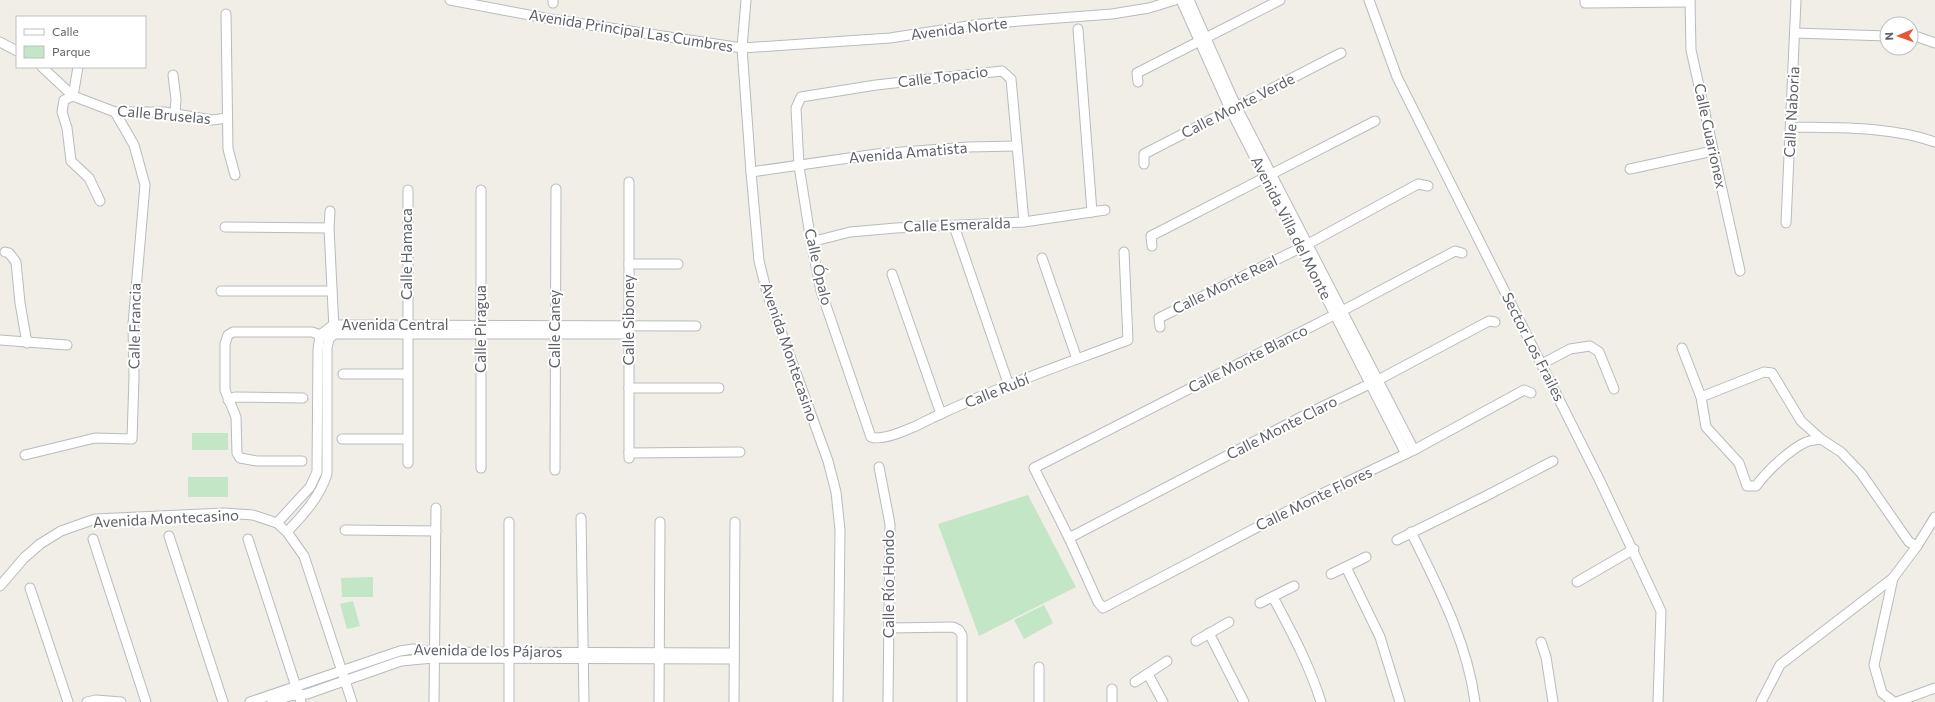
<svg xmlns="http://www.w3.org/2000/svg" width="1935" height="702" viewBox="0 0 1935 702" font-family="Commissioner,sans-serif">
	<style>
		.green { fill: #c3e6c7 }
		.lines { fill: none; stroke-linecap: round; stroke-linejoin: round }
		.minor-casing { stroke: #b8bbbf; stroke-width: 11 }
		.minor { stroke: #fff; stroke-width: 9 }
		.labels { text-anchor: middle; stroke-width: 4; stroke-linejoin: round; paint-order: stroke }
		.street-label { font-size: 15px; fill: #5e6166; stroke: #fff }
	</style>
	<rect width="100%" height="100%" fill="#f0eee6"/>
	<g class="green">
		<rect x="192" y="433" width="36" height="17"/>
		<rect x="188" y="477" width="40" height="20"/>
		<polygon points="1028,495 1076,587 979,636 938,524"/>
		<polygon points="373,577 373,597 342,597 341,578"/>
		<polygon points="353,601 360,626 347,629 340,604"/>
		<polygon points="1044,605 1053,623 1024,639 1014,620"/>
	</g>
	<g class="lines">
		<defs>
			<g id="minor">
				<polyline points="450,0 550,19 742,48 890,38 981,24 1112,14 1149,8 1175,0"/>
				<polyline points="553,0 553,3"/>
				<polyline points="746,0 742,48 751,172 759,261 767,293 828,461 836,492 840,530 838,702"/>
				<polyline points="1181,0 1230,109 1406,454"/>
				<polyline points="1189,0 1236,106 1414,450"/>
				<polyline points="1369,0 1397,77 1600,481 1661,611 1658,702"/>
				<polyline points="1585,0 1585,3 1690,2"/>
				<polyline points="1690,0 1691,50 1740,271"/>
				<polyline points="226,14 228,149 235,175"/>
				<polyline points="1078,29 1092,212"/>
				<polyline points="1795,33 1887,36"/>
				<polyline points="1911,37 1918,37 1935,43"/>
				<polyline points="0,42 17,51"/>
				<polyline points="42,67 73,96 115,112 164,112 212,120 227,118"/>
				<polyline points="78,67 73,96 64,100 62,112 67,128 71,161 89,178 100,201"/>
				<polyline points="173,75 176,99 175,114"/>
				<polyline points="1138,82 1137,73 1280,0"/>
				<path d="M1791 127C1838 128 1890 126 1935 142"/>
				<polyline points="1144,164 1144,154 1341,53"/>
				<polyline points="1630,169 1713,151"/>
				<polyline points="751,172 877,154 968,147 1017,146"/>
				<polyline points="408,190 408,463"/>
				<polyline points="481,190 481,468"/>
				<polyline points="330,211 329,228 334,329"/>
				<path d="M1024 222 1011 79 1002 71 876 85 801 97 796 108 799 166 811 242 821 291 871 437C884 442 919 425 932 418 995 388 1062 365 1128 340L1124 252"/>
				<polyline points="1786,223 1796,0"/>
				<polyline points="954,226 1009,386"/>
				<polyline points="225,227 329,228"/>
				<polyline points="811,242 850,232 896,228 1024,222 1105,210"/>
				<polyline points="1152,246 1151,236 1375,121"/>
				<polyline points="5,252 9,253 16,262 20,303 27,343"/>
				<polyline points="1462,253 1455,251 1342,311 1034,468 1069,538 1098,602 1103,608 1311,499 1414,450 1524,390 1531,393"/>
				<polyline points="1042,258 1077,359"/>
				<polyline points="629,264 678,264"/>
				<polyline points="892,274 941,414"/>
				<polyline points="221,291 332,291"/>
				<polyline points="1160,327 1159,318 1308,244 1418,184 1428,186"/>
				<polyline points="0,340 67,345"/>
				<path d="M1682 348 1701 397 1706 427 1739 463 1747 486H1756C1767 471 1789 450 1806 442 1810 440 1817 440 1821 439"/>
				<polyline points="1542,364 1570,349 1590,346 1599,352 1614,389"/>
				<polyline points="343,374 407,374"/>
				<polyline points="629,388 719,388"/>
				<polyline points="1701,397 1764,372 1772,373 1801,421 1821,439 1841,452 1861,473 1909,542 1917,546"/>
				<polyline points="228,400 235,397 303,398"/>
				<polyline points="342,439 407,439"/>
				<polyline points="629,453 740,452"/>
				<polyline points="25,455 95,438 132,439 134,377 133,324 145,185 134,145 115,112"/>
				<polyline points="629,458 629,182"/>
				<polyline points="302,461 257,461 240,458 237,453 236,417 225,390 225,344 228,335 233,332 312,332 326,337"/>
				<polyline points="879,467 890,524 888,702"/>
				<polyline points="555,470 556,189"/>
				<polyline points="581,518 584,702"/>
				<polyline points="509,522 509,702"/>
				<polyline points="277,523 310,487 317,472 318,350 320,335 333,325 696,326"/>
				<polyline points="345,530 436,531"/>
				<path d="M287 532C304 514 319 498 327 474V348L329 339 334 334H629"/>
				<path d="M1411 532C1438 587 1467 641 1475 702"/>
				<polyline points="169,536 223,702"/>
				<polyline points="1069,538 1309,413 1378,380 1489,321 1495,322"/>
				<polyline points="93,539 146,702"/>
				<polyline points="248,539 301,702"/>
				<polyline points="1397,540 1484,497 1553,461"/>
				<polyline points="1346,567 1380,637 1400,702"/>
				<polyline points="1331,574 1366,557"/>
				<polyline points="1893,578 1874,665 1882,693 1894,702"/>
				<polyline points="1577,582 1634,549"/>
				<polyline points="0,586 24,558 40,544 61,531 95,519 224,513 253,515 277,523 287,532 304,556 352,702"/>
				<polyline points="30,588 68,702"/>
				<path d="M1273 597C1291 631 1309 664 1321 702"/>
				<polyline points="1260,603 1294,586"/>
				<polyline points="890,628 953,627 959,630 962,635 962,702"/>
				<polyline points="1209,633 1244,702"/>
				<polyline points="1196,641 1229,622"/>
				<polyline points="1541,642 1546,657 1553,702"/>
				<polyline points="1148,674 1163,702"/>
				<polyline points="1135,682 1167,661"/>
				<polyline points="87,702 96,700 121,702"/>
				<polyline points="250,702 400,651 413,649 433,652 734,653"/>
				<polyline points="272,702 289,696 307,694 401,661 433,658 734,659"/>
				<polyline points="434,702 436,508"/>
				<polyline points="659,702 660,522"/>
				<polyline points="734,702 735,522"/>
				<polyline points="1039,702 1039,667"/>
				<polyline points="1112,702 1112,689"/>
				<polyline points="1761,702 1780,665 1893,578 1917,546 1935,517"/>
				<polyline points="1897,702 1935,688"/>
			</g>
		</defs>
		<use href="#minor" class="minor-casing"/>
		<use href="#minor" class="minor"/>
	</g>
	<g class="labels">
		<g class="street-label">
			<text transform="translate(959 29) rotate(-7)" y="5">Avenida Norte</text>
			<text transform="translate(631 31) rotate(9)" y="5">Avenida Principal Las Cumbres</text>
			<text transform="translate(943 77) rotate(-7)" y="5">Calle Topacio</text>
			<text transform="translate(1238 106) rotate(-27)" y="5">Calle Monte Verde</text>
			<text transform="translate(1792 112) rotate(-87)" y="5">Calle Naboria</text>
			<text transform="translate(164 115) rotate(5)" y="5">Calle Bruselas</text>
			<text transform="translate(1710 136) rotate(78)" y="5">Calle Guarionex</text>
			<text transform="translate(908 153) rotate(-5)" y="5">Avenida Amatista</text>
			<text transform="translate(957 225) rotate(-2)" y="5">Calle Esmeralda</text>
			<text transform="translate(1291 228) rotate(63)" y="5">Avenida Villa del Monte</text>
			<text transform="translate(407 254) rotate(-90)" y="5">Calle Hamaca</text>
			<text transform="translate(818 267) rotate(77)" y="5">Calle Ópalo</text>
			<text transform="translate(1225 285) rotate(-26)" y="5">Calle Monte Real</text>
			<text transform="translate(629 320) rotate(-90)" y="5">Calle Siboney</text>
			<text x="395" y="330">Avenida Central</text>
			<text transform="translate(135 326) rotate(-89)" y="5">Calle Francia</text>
			<text transform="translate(481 329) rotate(-90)" y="5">Calle Piragua</text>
			<text transform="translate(555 329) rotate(-90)" y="5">Calle Caney</text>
			<text transform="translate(1533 347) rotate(63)" y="5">Sector Los Frailes</text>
			<text transform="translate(789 352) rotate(71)" y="5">Avenida Montecasino</text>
			<text transform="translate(1248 359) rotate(-27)" y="5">Calle Monte Blanco</text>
			<text transform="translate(997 391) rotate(-22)" y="5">Calle Rubí</text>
			<text transform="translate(1282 428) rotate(-27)" y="5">Calle Monte Claro</text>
			<text transform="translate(1314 499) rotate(-26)" y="5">Calle Monte Flores</text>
			<text transform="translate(166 519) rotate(-3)" y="5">Avenida Montecasino</text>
			<text transform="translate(889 584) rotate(-90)" y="5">Calle Río Hondo</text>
			<text transform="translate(488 651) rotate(1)" y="5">Avenida de los Pájaros</text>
		</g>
	</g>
	<rect x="16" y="16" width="130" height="52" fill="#ffffff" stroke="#bfc0c2"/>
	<rect x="24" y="29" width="20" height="6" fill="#ffffff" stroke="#bfc0c2"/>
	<text x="52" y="36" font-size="12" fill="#5e6166">Calle</text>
	<rect x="24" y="46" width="20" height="12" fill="#c3e6c7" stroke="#bfc0c2"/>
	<text x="52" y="56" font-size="12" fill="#5e6166">Parque</text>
	<g transform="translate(1899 36) rotate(268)"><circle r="19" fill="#ffffff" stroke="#bfc0c2"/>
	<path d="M0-3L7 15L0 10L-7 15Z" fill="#e65636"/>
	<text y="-6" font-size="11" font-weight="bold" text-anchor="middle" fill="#5e6166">N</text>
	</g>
</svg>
